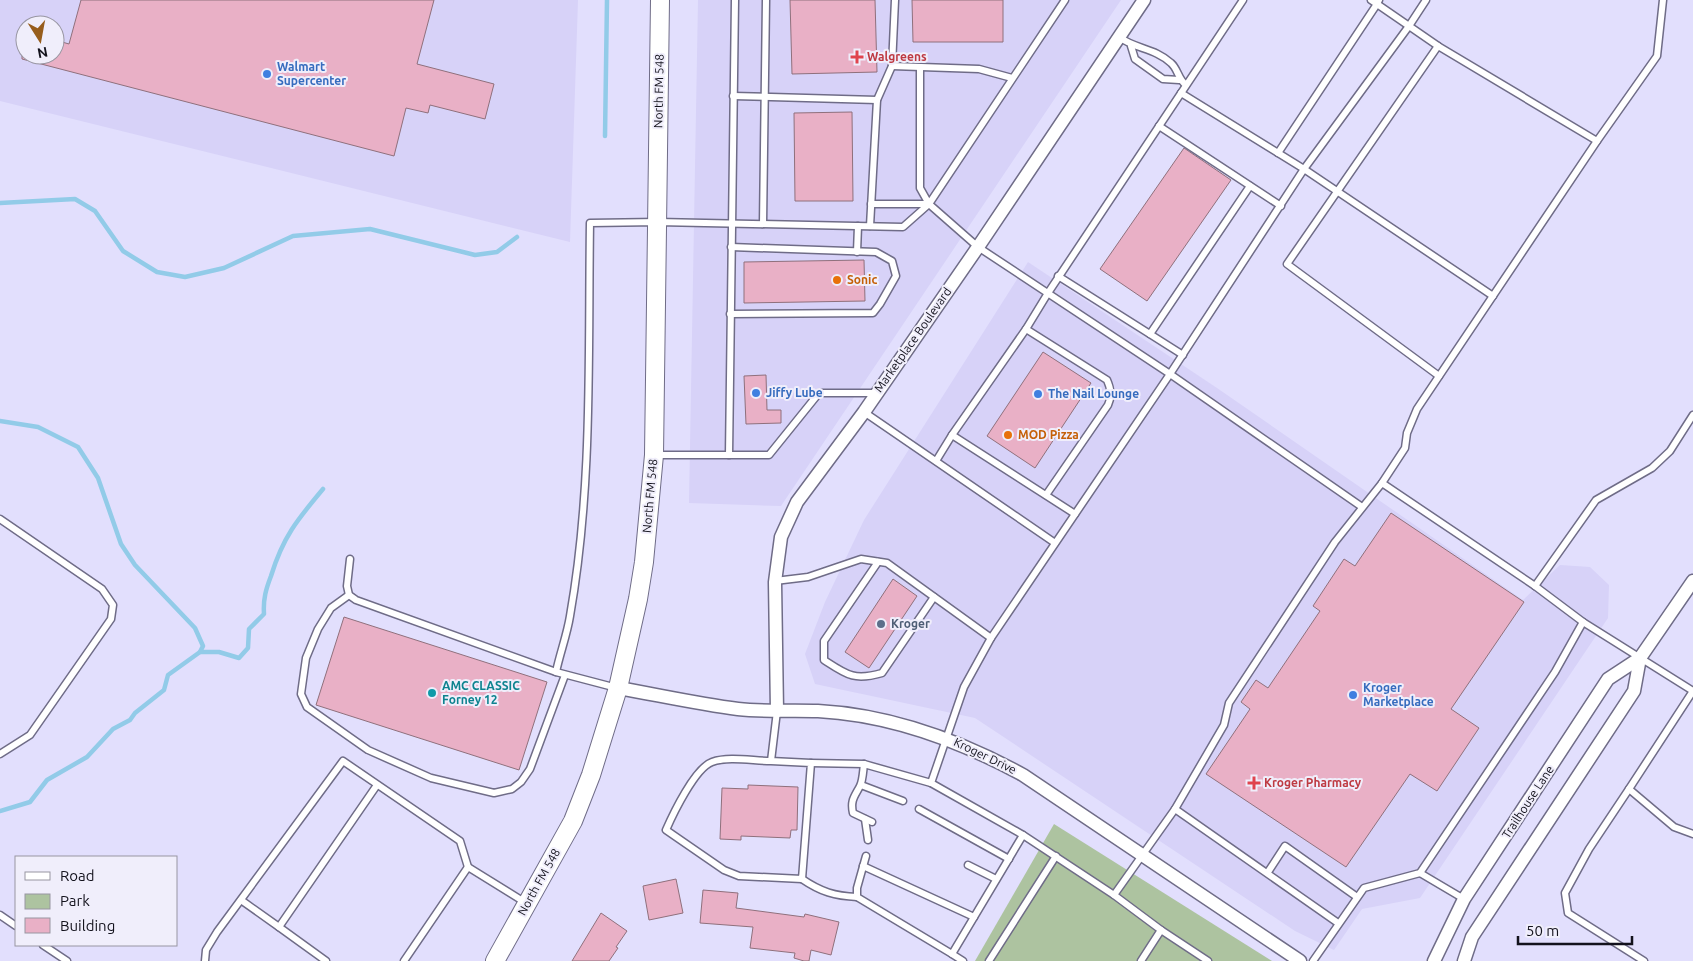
<svg xmlns="http://www.w3.org/2000/svg" width="1693" height="961" viewBox="0 0 1693 961" font-family="Ubuntu,sans-serif">
	<style>
		.built { fill: #d7d2f8; fill-rule: evenodd }
		.green { fill: #adc3a0 }
		.lines { fill: none; stroke-linecap: round; stroke-linejoin: round }
		.stream { stroke: #92cbe8; stroke-width: 4.5 }
		.building { fill: #e9b0c6; stroke: #8f707c }
		.service-casing { stroke: #6f6c87; stroke-width: 9 }
		.minor-casing { stroke: #6f6c87; stroke-width: 15 }
		.secondary-casing { stroke: #6f6c87; stroke-width: 20 }
		.service { stroke: #fff; stroke-width: 6 }
		.minor { stroke: #fff; stroke-width: 12 }
		.secondary { stroke: #fff; stroke-width: 18 }
		.health-dot { fill: #e0444e; stroke: #f0eefb; stroke-width: 2 }
		.shop-dot { fill: #3f7fe0; stroke: #f0eefb; stroke-width: 2 }
		.food-dot { fill: #e8710a; stroke: #f0eefb; stroke-width: 2 }
		.service-dot { fill: #5c6f8a; stroke: #f0eefb; stroke-width: 2 }
		.culture-dot { fill: #0f9aa8; stroke: #f0eefb; stroke-width: 2 }
		.labels { text-anchor: middle; stroke-width: 4; stroke-linejoin: round; paint-order: stroke }
		.health-label { font-size: 12px; font-weight: bold; fill: #be3a42; stroke: #f0eefb; text-anchor: start }
		.shop-label { font-size: 12px; font-weight: bold; fill: #366cbe; stroke: #f0eefb; text-anchor: start }
		.street-label { font-size: 12px; fill: #13121c; stroke: #f0eefb }
		.food-label { font-size: 12px; font-weight: bold; fill: #c56008; stroke: #f0eefb; text-anchor: start }
		.service-label { font-size: 12px; font-weight: bold; fill: #4e5e75; stroke: #f0eefb; text-anchor: start }
		.culture-label { font-size: 12px; font-weight: bold; fill: #0d838f; stroke: #f0eefb; text-anchor: start }
	</style>
	<rect width="100%" height="100%" fill="#e2dffd"/>
	<g class="built">
		<path d="M0 0H578L570 242 0 101ZM25 25H55V55H25Z"/>
		<polygon points="698,0 1121,0 781,506 689,503"/>
		<polygon points="1028,262 1217,388 1523,600 1560,565 1590,567 1609,585 1608,618 1420,898 1362,909 1334,950 1295,931 975,718 815,684 805,654 825,602 864,520"/>
	</g>
	<polygon class="green" points="1054,824 1272,961 975,961"/>
	<g class="lines">
		<g class="stream">
			<polyline points="605,136 607,0"/>
			<polyline points="0,203 75,199 95,211 123,251 157,272 185,277 224,268 293,236 370,229 475,255 497,252 517,237"/>
			<polyline points="0,421 38,427 78,447 98,478 121,544 135,565 195,628 203,646 200,652 168,675 164,690 135,713 130,720 113,729 87,757 47,780 30,802 0,811"/>
			<path d="M200 652H219L239 658 248 648 249 629 264 614C263 599 266 589 271 576 283 537 297 520 323 489"/>
		</g>
	</g>
	<g class="building">
		<polygon points="81,0 434,0 417,64 494,84 485,119 430,105 428,113 406,108 394,156 22,59 22,55 55,55 55,40 69,44"/>
		<polygon points="790,0 875,0 877,72 792,74"/>
		<polygon points="912,0 1003,0 1003,42 913,42"/>
		<polygon points="852,112 853,201 795,201 794,113"/>
		<polygon points="1184,148 1231,180 1147,301 1100,269"/>
		<polygon points="864,260 865,301 744,303 744,262"/>
		<polygon points="1043,352 1091,383 1035,468 987,436"/>
		<polygon points="766,375 767,410 781,410 781,423 746,424 744,376"/>
		<polygon points="1391,513 1524,602 1451,709 1479,728 1437,791 1410,774 1346,867 1206,774 1250,709 1241,702 1256,680 1268,688 1320,611 1313,606 1344,559 1355,566"/>
		<polygon points="893,579 917,596 869,668 845,652"/>
		<polygon points="344,617 547,682 519,770 316,705"/>
		<polygon points="748,785 798,787 797,830 791,830 790,838 741,836 741,840 720,839 722,788 748,789"/>
		<polygon points="676,879 683,913 649,920 643,886"/>
		<polygon points="703,890 738,893 736,908 804,917 805,914 839,922 831,955 811,950 809,961 804,961 794,958 795,953 750,948 753,927 700,923"/>
		<polygon points="601,913 627,931 616,947 618,948 609,961 572,961"/>
	</g>
	<g class="lines">
		<defs>
			<g id="service">
				<polyline points="1371,0 1377,4 1379,0"/>
				<path d="M1119 37C1135 49 1155 48 1171 63 1178 69 1178 79 1186 85"/>
				<polyline points="1131,46 1135,59 1163,79 1179,80"/>
				<polyline points="1438,46 1409,26 1304,169 1493,296"/>
				<polyline points="892,66 979,69 1012,78"/>
				<polyline points="920,67 920,188 929,204"/>
				<polyline points="733,96 877,100"/>
				<polyline points="1159,126 1281,206"/>
				<polyline points="1278,153 1377,4 1409,26 1426,0"/>
				<polyline points="871,204 929,204 1065,0"/>
				<polyline points="763,224 766,0"/>
				<polyline points="870,226 877,100 892,66 895,0"/>
				<polyline points="857,252 858,226"/>
				<polyline points="1058,276 1183,355"/>
				<polyline points="730,314 873,313 880,304 896,276 892,261 876,252 731,247"/>
				<polyline points="1150,334 1250,186"/>
				<polyline points="1439,376 1287,264 1438,46 1597,141"/>
				<polyline points="864,412 1055,543"/>
				<polyline points="952,435 1026,329"/>
				<polyline points="655,455 769,455 819,393 876,393"/>
				<polyline points="729,455 735,0"/>
				<polyline points="936,461 952,435 1075,514"/>
				<polyline points="1382,483 1405,448 1407,433 1417,409 1597,141 1657,56 1663,0"/>
				<path d="M1046 495 1108 405C1112 396 1111 389 1107 380L1026 329 1048 293 1243 0"/>
				<polyline points="0,519 102,589 113,605 111,619 30,735 0,754"/>
				<polyline points="350,559 347,586 349,595 356,600 556,672"/>
				<path d="M878 562 824 641V660C847 675 854 681 882 673L934 597"/>
				<polyline points="775,581 808,577 861,559 887,563 991,638"/>
				<polyline points="1535,586 1596,500 1652,468 1670,451 1693,415"/>
				<polyline points="349,595 331,608 318,629 306,658 301,694 307,707 368,750 431,778 494,793 512,789 521,782 530,769 565,675"/>
				<path d="M617 688 556 672C560 653 567 635 570 616 593 486 588 355 590 223L658 222 903 227 929 204 978 247 1170 374 1362 507"/>
				<path d="M771 761C753 761 729 756 712 762 695 768 673 814 666 830L724 870 739 876 802 879 811 763 771 761 777 711"/>
				<polyline points="811,763 864,764"/>
				<polyline points="861,785 903,801"/>
				<polyline points="1629,789 1693,691"/>
				<polyline points="919,809 1009,859"/>
				<polyline points="1175,809 1338,923"/>
				<polyline points="865,819 868,840"/>
				<path d="M872 822 853 813C850 800 855 796 860 786 863 780 863 771 864 764L931 783"/>
				<polyline points="1023,835 1114,895"/>
				<polyline points="866,856 857,888 857,897 952,954 1023,835 931,783 964,687 991,638 1170,374 1304,169 1181,93"/>
				<polyline points="968,865 996,879"/>
				<polyline points="863,866 974,917"/>
				<polyline points="1268,872 1285,846 1357,897"/>
				<polyline points="1420,873 1464,899"/>
				<path d="M802 879C821 892 835 896 857 897"/>
				<polyline points="241,900 279,927 377,785"/>
				<polyline points="0,915 16,926"/>
				<polyline points="279,927 326,961"/>
				<polyline points="1161,930 1208,961"/>
				<polyline points="43,945 67,961"/>
				<polyline points="952,954 963,961"/>
				<polyline points="205,961 206,950 217,932 343,761 460,841 468,867"/>
				<polyline points="404,961 468,867 526,903"/>
				<polyline points="989,961 1056,856"/>
				<polyline points="1141,961 1161,930 1114,895 1175,809 1224,725 1229,703 1335,542 1382,483 1535,586 1583,622"/>
				<polyline points="1313,961 1364,888 1420,873 1555,672 1583,622 1693,691"/>
				<polyline points="1644,961 1568,913 1565,893 1589,849 1629,789 1674,827 1693,834"/>
			</g>
			<g id="minor">
				<path d="M618 688C658 695 698 704 738 709 764 712 791 710 818 711 891 715 959 740 1023 775L1300 961"/>
				<polyline points="777,711 775,582 781,537 797,502 864,412 978,247 1144,0"/>
				<polyline points="1434,961 1464,899 1608,679 1640,658 1693,581"/>
				<polyline points="1464,961 1472,937 1634,691 1640,658"/>
			</g>
			<polyline id="secondary" points="495,961 573,821 591,775 618,688 638,599 644,562 654,455 660,0"/>
		</defs>
		<use href="#service" class="service-casing"/>
		<use href="#minor" class="minor-casing"/>
		<use href="#secondary" class="secondary-casing"/>
		<use href="#service" class="service"/>
		<use href="#minor" class="minor"/>
		<use href="#secondary" class="secondary"/>
	</g>
	<g class="health-dot">
		<path d="M854.5 49.5h5v5h5v5h-5v5h-5v-5h-5v-5h5z"/>
		<path d="M1251.5 775.5h5v5h5v5h-5v5h-5v-5h-5v-5h5z"/>
	</g>
	<g class="shop-dot">
		<circle cx="267" cy="74" r="5"/>
		<circle cx="756" cy="393" r="5"/>
		<circle cx="1038" cy="394" r="5"/>
		<circle cx="1353" cy="695" r="5"/>
	</g>
	<g class="food-dot">
		<circle cx="837" cy="280" r="5"/>
		<circle cx="1008" cy="435" r="5"/>
	</g>
	<circle class="service-dot" cx="881" cy="624" r="5"/>
	<circle class="culture-dot" cx="432" cy="693" r="5"/>
	<g class="labels">
		<g class="health-label">
			<text x="867" y="61">Walgreens</text>
			<text x="1264" y="787">Kroger Pharmacy</text>
		</g>
		<g class="shop-label">
			<text x="277" y="71">Walmart<tspan x="277" dy="14">Supercenter</tspan></text>
			<text x="766" y="397">Jiffy Lube</text>
			<text x="1048" y="398">The Nail Lounge</text>
			<text x="1363" y="692">Kroger<tspan x="1363" dy="14">Marketplace</tspan></text>
		</g>
		<g class="street-label">
			<text transform="translate(659 91) rotate(-89)" y="4">North FM 548</text>
			<text transform="translate(913 340) rotate(-55)" y="4">Marketplace Boulevard</text>
			<text transform="translate(650 496) rotate(-85)" y="4">North FM 548</text>
			<text transform="translate(985 756) rotate(26)" y="4">Kroger Drive</text>
			<text transform="translate(1528 802) rotate(-57)" y="4">Trailhouse Lane</text>
			<text transform="translate(539 882) rotate(-61)" y="4">North FM 548</text>
		</g>
		<g class="food-label">
			<text x="847" y="284">Sonic</text>
			<text x="1018" y="439">MOD Pizza</text>
		</g>
		<g class="service-label">
			<text x="891" y="628">Kroger</text>
		</g>
		<g class="culture-label">
			<text x="442" y="690">AMC CLASSIC<tspan x="442" dy="14">Forney 12</tspan></text>
		</g>
	</g>
	<rect x="15" y="856" width="162" height="90" fill="#f0eefb" stroke="#9896a2"/>
	<rect x="25" y="872" width="25" height="8" fill="#ffffff" stroke="#9896a2"/>
	<text x="60" y="881" font-size="15" fill="#13121c">Road</text>
	<rect x="25" y="894" width="25" height="15" fill="#adc3a0" stroke="#9896a2"/>
	<text x="60" y="906" font-size="15" fill="#13121c">Park</text>
	<rect x="25" y="918" width="25" height="15" fill="#e9b0c6" stroke="#9896a2"/>
	<text x="60" y="931" font-size="15" fill="#13121c">Building</text>
	<g transform="translate(40 40) rotate(169)"><circle r="24" fill="#f0eefb" stroke="#9896a2"/>
	<path d="M0-4L9 19L0 12L-9 19Z" fill="#975d1c"/>
	<text y="-8" font-size="14" font-weight="bold" text-anchor="middle" fill="#13121c">N</text>
	</g>
	<path d="M1518 936v8h114v-8" fill="none" stroke="#13121c" stroke-width="2.5"/>
	<text x="1526" y="936" font-size="15" fill="#13121c" stroke="#f0eefb" stroke-width="4" paint-order="stroke">50 m</text>
</svg>
